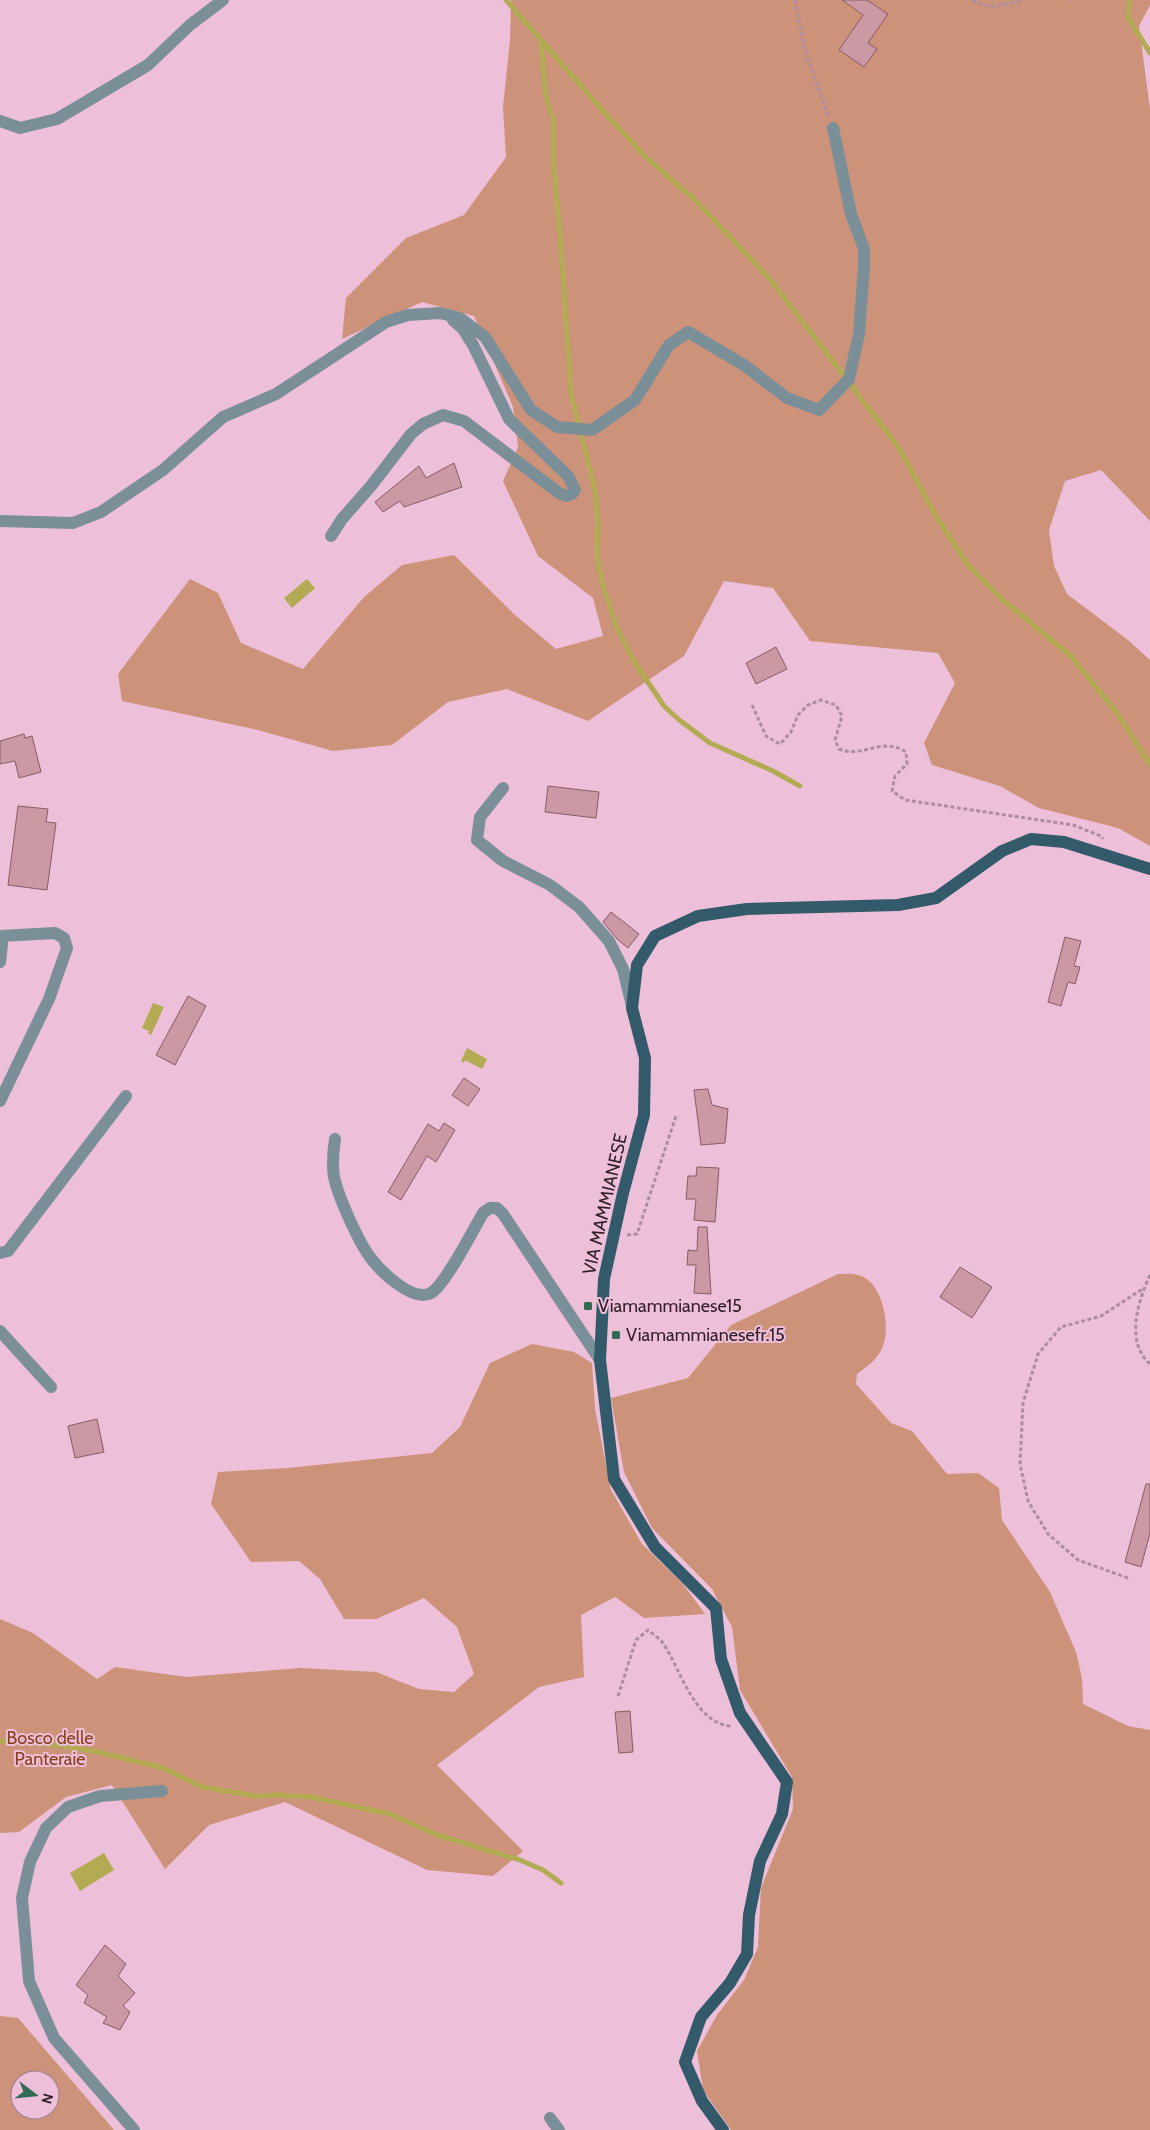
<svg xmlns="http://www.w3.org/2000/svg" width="1150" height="2130" viewBox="0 0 1150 2130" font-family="Cabin,sans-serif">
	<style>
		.green { fill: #cd937a; fill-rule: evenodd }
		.water { fill: #b2ab54 }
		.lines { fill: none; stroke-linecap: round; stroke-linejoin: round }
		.stream { stroke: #b2ab54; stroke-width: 5 }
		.building { fill: #cb99a3; stroke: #885b65 }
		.path { stroke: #b08ca0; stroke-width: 3; stroke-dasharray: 4 2.5; stroke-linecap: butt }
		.minor { stroke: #7a8f98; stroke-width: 12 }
		.major { stroke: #325a6a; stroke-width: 12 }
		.poi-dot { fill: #326b54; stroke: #edbfd8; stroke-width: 2 }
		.labels { text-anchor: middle; stroke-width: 4; stroke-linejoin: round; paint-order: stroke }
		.street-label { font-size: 18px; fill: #301f28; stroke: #edbfd8 }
		.poi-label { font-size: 18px; fill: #301f28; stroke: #edbfd8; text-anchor: start }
		.park-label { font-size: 18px; fill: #89401b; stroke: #edbfd8 }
	</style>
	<rect width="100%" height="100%" fill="#edbfd8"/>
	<g class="green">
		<polygon points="511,0 1150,0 1150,5 1139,26 1150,109 1150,521 1101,470 1065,481 1049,530 1054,566 1067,594 1128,640 1150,660 1150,846 1118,828 1039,808 1000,786 932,765 924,743 955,683 938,653 810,641 773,588 724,581 684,656 588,721 507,689 448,702 392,745 333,751 258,730 122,701 118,674 190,579 218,593 241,643 303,669 364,597 402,565 454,555 515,615 556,649 603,636 593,598 538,556 503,481 518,447 513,407 474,316 422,302 342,339 346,298 406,238 464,215 506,157 503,107 510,40"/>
		<path d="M838 1274C844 1274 852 1273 858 1275 882 1280 891 1325 883 1346 878 1359 868 1366 857 1374L856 1384 891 1423 912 1431 947 1474 978 1473 999 1488 1002 1520 1050 1592 1076 1652 1082 1678 1083 1704 1128 1726 1150 1730V2130H731L703 2090 697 2051 717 2015 744 1980 758 1947 761 1888 793 1809 792 1777 740 1690 732 1627 712 1589 652 1528 624 1472 611 1398 688 1378 731 1325Z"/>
		<polygon points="532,1344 574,1352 592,1363 595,1409 611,1490 642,1544 683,1584 705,1614 644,1618 615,1597 581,1615 584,1677 539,1687 437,1765 523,1851 493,1876 427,1870 285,1802 209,1825 165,1869 112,1785 66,1797 19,1832 0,1833 0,1619 33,1633 97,1679 115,1667 186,1677 300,1668 376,1672 419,1689 454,1692 474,1674 457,1627 424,1598 376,1619 344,1619 320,1579 299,1561 251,1562 211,1504 218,1472 288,1468 432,1453 460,1427 490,1363"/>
		<path d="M0 2016 18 2018 114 2130H0ZM20 2080H50V2110H20Z"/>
	</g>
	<g class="water">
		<polygon points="307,579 315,588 292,608 284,598"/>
		<polygon points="153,1003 164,1007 151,1035 148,1033 149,1031 142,1028"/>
		<polygon points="467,1048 487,1059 482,1069 465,1060 464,1063 461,1061"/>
		<polygon points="104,1853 114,1870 80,1891 70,1873"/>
	</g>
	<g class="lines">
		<g class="stream">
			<polyline points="506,0 612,121 648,159 695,200 770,279 899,448 936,516 968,565 1003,600 1072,657 1117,713 1150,765"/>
			<polyline points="1129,0 1128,17 1150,53"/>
			<polyline points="541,41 546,97 553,119 553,160 560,233 571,394 595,490 598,524 597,557 603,586 616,626 633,660 664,706 678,719 710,743 773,771 800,786"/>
			<polyline points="0,1741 56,1745 94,1751 163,1768 202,1787 214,1789 255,1796 279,1795 311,1797 390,1814 437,1835 520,1860 543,1870 561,1883"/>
		</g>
	</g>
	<g class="building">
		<polygon points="842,0 867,0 888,14 868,43 877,49 864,67 839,50 863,15"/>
		<polygon points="454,463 462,487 404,507 400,501 383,512 375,502 419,466 426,478"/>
		<polygon points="776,647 787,669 756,684 746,663"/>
		<polygon points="24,734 25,738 32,736 41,772 19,778 15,761 0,764 0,741"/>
		<polygon points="548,786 599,792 596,818 545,812"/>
		<polygon points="18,806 48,809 46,822 56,823 47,890 8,885"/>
		<polygon points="611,912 639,934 628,948 618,940 603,922"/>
		<polygon points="1065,937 1081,941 1074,966 1080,967 1075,984 1068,982 1061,1006 1048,1002"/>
		<polygon points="188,996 206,1006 175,1065 156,1055"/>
		<polygon points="464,1078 480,1089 468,1106 452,1095"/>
		<polygon points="708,1089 712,1105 728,1109 725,1143 701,1145 694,1090"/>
		<polygon points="444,1123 455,1130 436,1162 427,1156 401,1200 388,1192 428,1124 439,1131"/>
		<polygon points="697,1167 719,1168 715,1222 694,1220 696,1199 686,1199 688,1176 696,1176"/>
		<polygon points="698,1227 707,1227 711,1294 694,1293 696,1265 687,1265 688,1250 697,1251"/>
		<polygon points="960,1267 992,1287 972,1318 940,1297"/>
		<polygon points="97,1419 104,1452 75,1458 68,1426"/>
		<polygon points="1146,1484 1150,1484 1150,1533 1141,1567 1125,1562"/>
		<polygon points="630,1711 633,1752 619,1753 615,1712"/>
		<polygon points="105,1945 126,1964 118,1976 135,1993 123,2006 130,2012 120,2030 103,2023 107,2017 84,2003 88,1995 76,1985"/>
	</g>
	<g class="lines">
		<g class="path">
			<polyline points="795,0 804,47 828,116"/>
			<path d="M973 0C989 11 1005 5 1022 0"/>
			<polyline points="1070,0 1071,0"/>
			<path d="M752 705 766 736 780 744 791 732 798 715 808 705 821 700 836 705 842 716 835 740 839 749C863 759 881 736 906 752L907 764 895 776 892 791 905 800 1073 825 1101 836 1103 839"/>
			<polyline points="627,1235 637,1234 676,1116"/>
			<path d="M1150 1275C1138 1301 1125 1342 1150 1364"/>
			<polyline points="1128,1578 1078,1560 1048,1534 1028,1501 1020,1464 1023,1403 1038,1354 1061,1327 1101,1316 1144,1288"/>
			<path d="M618 1696 636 1640 648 1630C653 1634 659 1638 663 1643 680 1668 695 1725 732 1726"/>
		</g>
		<g class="minor">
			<polyline points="0,121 20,128 57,119 148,65 190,25 223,0"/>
			<polyline points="0,521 73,523 101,512 163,470 223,417 276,394 386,322 408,315 440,313 460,318 485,337 531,410 557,427 592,430 635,400 669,345 688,332 744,365 787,398 819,410 849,379 859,334 864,267 864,249 851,214 833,128"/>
			<polyline points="331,536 342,519 371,486 411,434 423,424 443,415 464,421 559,493 566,496 572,494 575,490 568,476 509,419 473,345 463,329 453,320"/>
			<polyline points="503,788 480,817 477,840 503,861 550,885 579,907 609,941 623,969 632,1006"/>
			<polyline points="0,936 55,933 64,938 67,948 49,999 0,1101"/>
			<polyline points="0,939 2,944 0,962"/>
			<path d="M335 1139C333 1152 332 1164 334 1177 338 1196 358 1241 370 1257 380 1271 413 1303 431 1293 446 1284 473 1230 483 1213L490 1208H497L503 1214 600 1360"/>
			<polyline points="0,1253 8,1251 126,1096"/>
			<polyline points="0,1331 51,1387"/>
			<polyline points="550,2118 559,2130"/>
			<polyline points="134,2130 54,2038 29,1981 22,1898 30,1862 46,1828 68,1807 100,1796 162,1791"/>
		</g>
		<polyline class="major" points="723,2130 702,2101 685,2062 701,2017 730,1983 747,1954 749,1915 760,1861 782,1814 787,1782 740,1713 721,1659 716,1608 655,1547 614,1479 600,1360 604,1279 623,1193 644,1115 645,1058 632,1008 637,965 655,936 698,916 747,909 898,905 936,898 1002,851 1031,839 1064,842 1150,869"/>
	</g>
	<g class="poi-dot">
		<rect x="583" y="1301" width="10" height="10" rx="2.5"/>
		<rect x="611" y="1330" width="10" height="10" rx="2.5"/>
	</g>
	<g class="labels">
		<g class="street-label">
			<text transform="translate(605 1204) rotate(-77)" y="6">VIA MAMMIANESE</text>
		</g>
		<g class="poi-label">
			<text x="598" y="1312">Viamammianese15</text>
			<text x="626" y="1341">Viamammianesefr.15</text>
		</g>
		<g class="park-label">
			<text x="50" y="1744">Bosco delle<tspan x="50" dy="21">Panteraie</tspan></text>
		</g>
	</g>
	<g transform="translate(35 2095) rotate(106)"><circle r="24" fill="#edbfd8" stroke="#a17f92"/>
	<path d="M0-4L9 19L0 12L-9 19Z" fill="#326b54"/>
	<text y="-8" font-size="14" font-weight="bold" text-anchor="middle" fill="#301f28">N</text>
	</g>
</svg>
